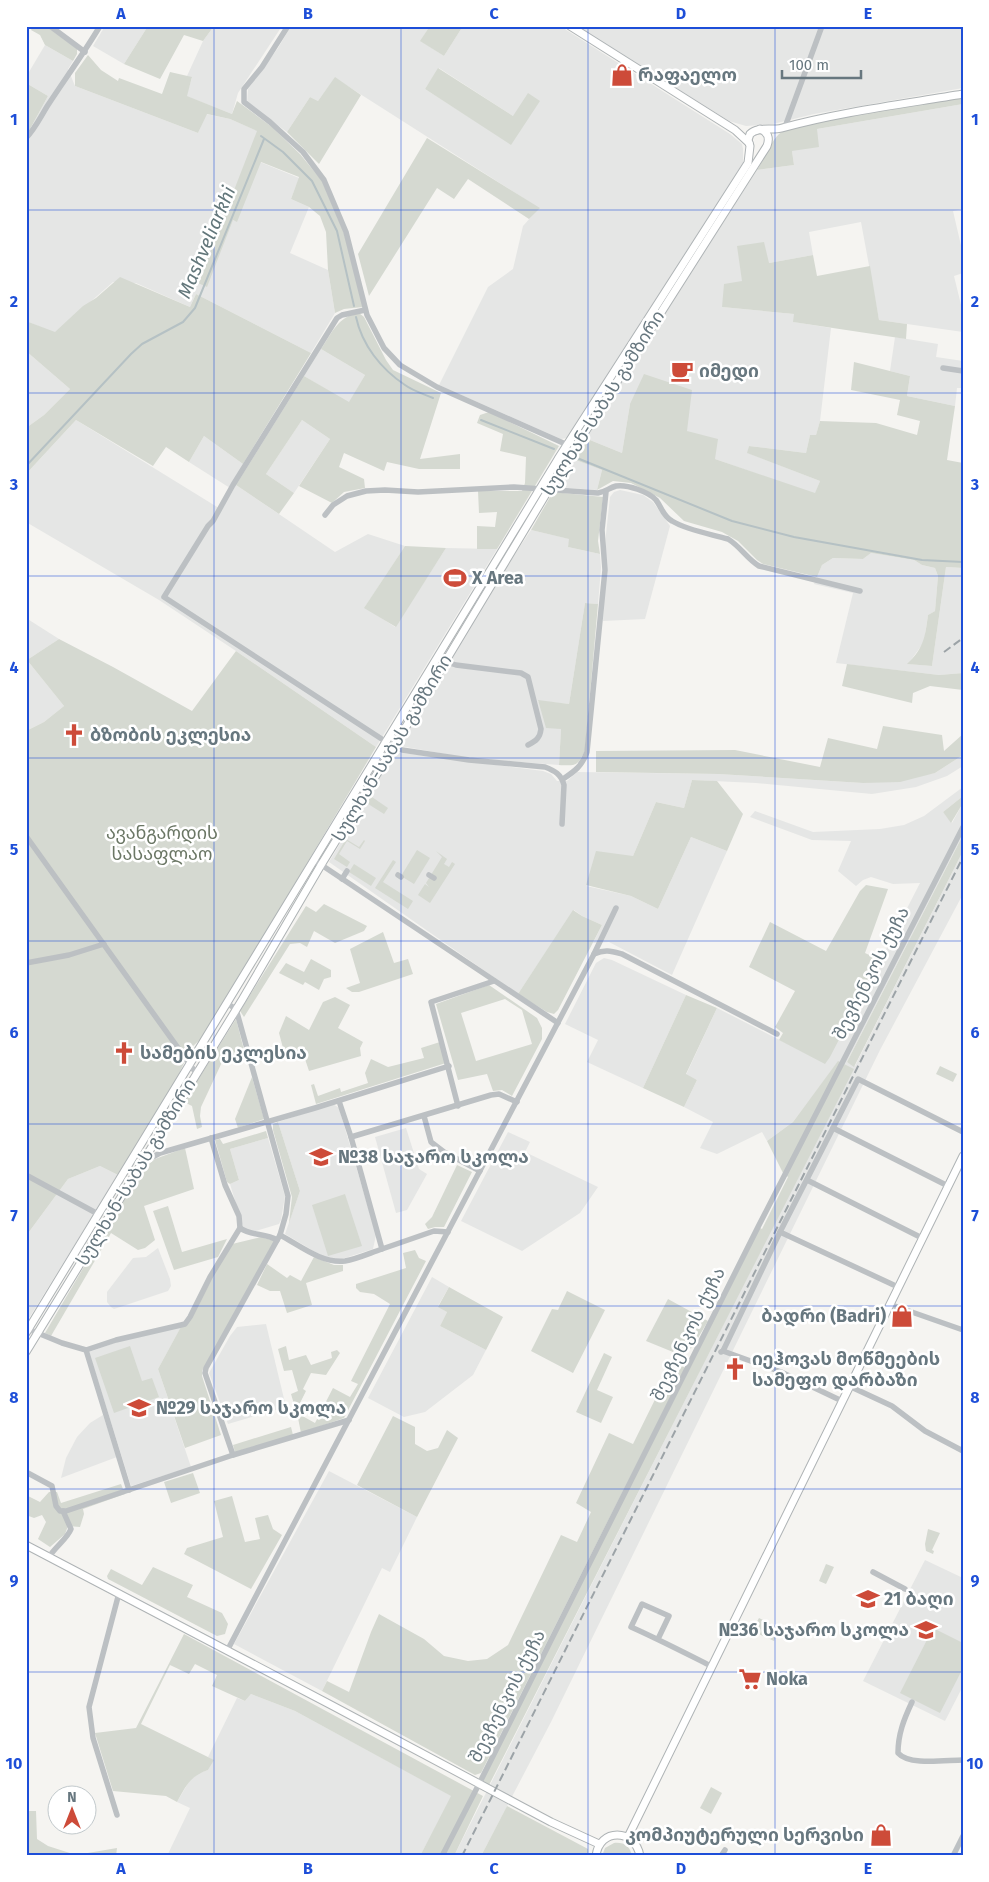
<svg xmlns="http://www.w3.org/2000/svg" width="989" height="1882" viewBox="0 0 989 1882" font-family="'Fira Sans','Noto Sans Georgian',sans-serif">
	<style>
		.built { fill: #e5e6e5; fill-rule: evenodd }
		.green { fill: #d5d9d1; fill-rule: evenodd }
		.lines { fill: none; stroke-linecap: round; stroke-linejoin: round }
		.stream { stroke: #b5c1c4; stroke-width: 2 }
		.major-casing { stroke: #aeb3b5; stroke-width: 9 }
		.minor { stroke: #bcc0c3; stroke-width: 5.5 }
		.major { stroke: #fff; stroke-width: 7 }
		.rail { stroke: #9ca3a7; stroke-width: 2; stroke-dasharray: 8 4; stroke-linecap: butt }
		.grid { fill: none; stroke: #1d4ed8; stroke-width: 1; stroke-opacity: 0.55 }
		.labels { text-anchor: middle; stroke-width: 5; stroke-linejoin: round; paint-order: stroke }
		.poi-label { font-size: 18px; font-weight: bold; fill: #67777f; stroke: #fff; text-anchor: start }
		.street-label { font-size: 18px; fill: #67777f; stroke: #fff }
		.park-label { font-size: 18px; fill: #6b7765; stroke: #fff }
		.water-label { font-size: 19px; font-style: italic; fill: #63777b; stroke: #fff }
		.neatline { fill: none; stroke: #1d4ed8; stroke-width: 2 }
		.grid-label { font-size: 16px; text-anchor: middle; font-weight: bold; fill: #1d4ed8 }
	</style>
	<rect width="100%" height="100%" fill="#f5f4f1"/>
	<g class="built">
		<polygon points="105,26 148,26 124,64 93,46"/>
		<polygon points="214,26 282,26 238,93 232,114 186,96 192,78 187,76 203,41"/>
		<path d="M291 26H430L421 41 444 56 463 26H560L730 134 742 144 743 149V163L567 438 561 439 439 385 488 287 513 269 523 226 539 208 335 78 318 101 310 97 287 132 247 103 248 89 278 48ZM439 68 513 116 511 144 425 89Z"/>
		<polygon points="577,26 963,26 963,88 814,114 773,124 746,126 729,121"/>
		<polygon points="45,45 73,61 68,69 75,86 198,133 206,114 230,119 258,131 198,283 233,220 236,221 260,162 299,178 291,199 309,207 290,253 328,270 335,313 311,353 196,294 190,307 136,283 113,282 55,333 26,321 26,132 30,129 48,96 26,83 26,77"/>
		<polygon points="963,104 963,209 953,211 963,254 963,273 954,276 963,313 963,332 879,320 861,222 809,232 813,255 769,263 742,281 722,307 794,314 794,322 831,328 820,421 816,435 810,435 806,453 749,446 748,453 820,481 815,494 715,459 687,431 630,404 622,453 585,438 757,170 794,165 792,151 817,129"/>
		<polygon points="895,337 938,344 936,357 963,361 963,388 957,388 955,406 907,396 910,376 890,371"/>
		<polygon points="321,349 365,375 349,403 304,376"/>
		<polygon points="26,351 70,389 44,415 26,428"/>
		<polygon points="76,420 222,510 236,485 335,552 368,534 405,546 365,607 395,627 446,548 497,549 376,747 236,651 159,600 26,522 26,474"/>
		<polygon points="302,420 330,439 294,493 266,474"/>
		<polygon points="204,436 243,464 230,488 189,462"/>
		<polygon points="573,459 602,470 597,490 555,487"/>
		<polygon points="620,490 643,495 653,502 670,526 645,619 603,621 606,534 610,497 614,492"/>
		<polygon points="531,530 570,539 568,547 600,554 601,568 598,604 585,603 569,704 538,701 561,729 559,765 468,758 400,746 503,572"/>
		<polygon points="871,553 914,560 922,565 935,568 938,576 935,611 928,615 924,642 908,664 932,666 946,567 963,568 963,673 939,675 836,663 853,593 814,584 822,565 833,558 863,559"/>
		<polygon points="26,618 59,639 27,660 64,706 44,722 26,731"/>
		<polygon points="395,752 543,771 551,774 557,781 567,781 577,772 718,774 863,783 935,773 963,755 963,766 947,776 916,787 872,794 756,783 692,780 684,808 656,802 633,856 586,886 631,896 658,909 691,837 727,851 672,975 609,942 593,943 602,925 582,916 574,910 518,994 329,862"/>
		<polygon points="963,787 963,796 943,812 952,823 963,803 963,835 847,1062 855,1066 963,851 963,894 880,1050 551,1722 481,1856 454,1856 853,1069 838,1062 793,1122 767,1141 762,1132 717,1154 700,1148 713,1122 684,1107 697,1080 686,1075 717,1008 825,1063 860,1000 920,883 893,884 871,877 863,880 856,886 838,871 851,841 812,840 750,817 755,811 813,832 880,829 904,825 924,816"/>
		<polygon points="604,958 612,960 686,995 643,1088 587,1062 598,1040 565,1024 596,963"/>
		<polygon points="333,1104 339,1108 376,1235 373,1249 342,1259 332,1259 322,1256 285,1234 300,1191 278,1122"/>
		<polygon points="406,1128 419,1169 427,1174 407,1210 396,1213 375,1137"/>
		<polygon points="508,1132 530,1142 525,1152 598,1187 580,1213 522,1251 461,1221"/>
		<polygon points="268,1138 285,1196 281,1220 279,1224 249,1233 243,1227 230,1184 239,1180 230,1149"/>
		<polygon points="100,1166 118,1175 26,1323 26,1236 68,1179"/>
		<polygon points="158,1248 170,1279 171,1286 168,1291 114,1309 111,1307 107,1302 107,1292 133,1258 146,1257"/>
		<polygon points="432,1277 449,1287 438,1306 447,1312 440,1326 486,1350 473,1375 425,1412 404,1417 368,1398"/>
		<polygon points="266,1324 286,1407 228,1424 209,1373 230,1336 237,1327"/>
		<polygon points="181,1327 158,1369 191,1467 131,1486 89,1352 117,1342"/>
		<polygon points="103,1415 117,1457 61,1478 66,1458 77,1437 90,1423"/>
		<polygon points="329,1471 417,1517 390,1572 382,1568 322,1691 234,1644"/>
		<polygon points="925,1560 963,1578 963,1686 945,1721 863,1681"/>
		<polygon points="251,1694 295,1711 452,1796 420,1856 167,1856 190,1808 177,1802 190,1780 199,1773 208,1770 213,1760 208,1757 237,1698 245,1701"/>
	</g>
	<g class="green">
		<polygon points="33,26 46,26 77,49 77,54 73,61 45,45 40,35 31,30"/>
		<polygon points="148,26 214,26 203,41 184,35 160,79 124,64"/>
		<polygon points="430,26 463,26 444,56 420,41"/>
		<polygon points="88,55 101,70 118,81 119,78 162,94 170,72 192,77 187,96 232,114 237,101 272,127 300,154 322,181 344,233 363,307 344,309 335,313 328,270 326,232 320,216 309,207 291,199 299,177 261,162 237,222 233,220 207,287 198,283 257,131 230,119 207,114 198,133 75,86 75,73"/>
		<polygon points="438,68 513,116 528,93 540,101 511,145 425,89"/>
		<polygon points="335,77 361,95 319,164 287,132 310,97 318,101"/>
		<polygon points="26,83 48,96 30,129 26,132"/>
		<path d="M963 97V104L817 129 819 147 792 151 794 165 757 170C764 159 770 143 779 134 791 122 936 102 963 97Z"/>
		<polygon points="427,138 540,208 529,219 468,179 454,199 437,188 369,296 358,254"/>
		<polygon points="764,242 769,263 813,255 817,276 870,266 879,320 907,324 906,339 793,322 794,314 722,307 724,284 742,281 737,246"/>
		<polygon points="120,277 190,307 196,294 311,353 243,464 204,436 189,462 166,447 153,466 76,420 26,474 26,428 44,415 70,389 26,351 26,321 55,332 83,306 96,298"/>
		<path d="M359 313 364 317 386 360 393 370 441 393 420 459 460 454V469H419L387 462 384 471 344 453 339 467 364 479 365 488 344 492 332 503 299 486 330 439 302 420 266 474 294 493 279 514 236 485 304 376 349 402 365 375 321 349C332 333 338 316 359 313Z"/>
		<path d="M854 362 910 376 907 396 955 406 947 460 963 463V568L946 567 932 666 907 664C924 648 925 637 928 615L935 611 938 576 935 568 922 565 914 560 871 553 863 559 833 558 822 565 817 577 763 564 757 560 738 541 722 532 684 521 660 498 631 483 613 481 597 490 602 470 573 459 585 438 622 453 630 404 644 374 692 390 687 431 718 439 715 459 815 493 820 481 747 453 749 446 806 453 810 435H816L820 421 876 423 917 435 920 421 897 415 900 400 851 390Z"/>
		<polygon points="489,412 559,446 497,549 477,549 477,526 495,527 497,512 479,513 478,491 522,491 525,483 526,457 500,451 503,434 477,423 480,415"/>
		<polygon points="553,492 603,497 598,541 600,554 568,547 569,539 531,530"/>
		<polygon points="405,546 446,548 396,627 364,608"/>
		<path d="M585 603 598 604 585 750C578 766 576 766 559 765L561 729 546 728 538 700 569 704Z"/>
		<polygon points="59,639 113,667 192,711 236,651 376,747 205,1035 191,1048 178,1076 118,1175 100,1166 68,1179 26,1236 26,731 44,722 64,706 27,660"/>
		<polygon points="847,664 939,675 963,673 963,690 930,686 913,693 912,703 842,686"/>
		<polygon points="883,726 942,735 944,751 963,734 963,755 935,773 900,782 863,783 718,774 596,772 596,751 735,750 820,767 828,738 877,749"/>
		<polygon points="692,780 717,781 743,814 727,851 691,837 658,909 631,896 586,885 596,851 633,856 656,802 684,808"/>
		<polygon points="369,795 388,808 384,814 365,802"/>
		<polygon points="963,796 963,803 951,823 943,812"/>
		<polygon points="963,835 963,851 854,1067 847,1062"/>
		<polygon points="346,839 359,847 364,840 365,841 360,849 347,841 339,854 350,862 347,867 334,859"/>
		<polygon points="417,850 430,858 414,884 401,876"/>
		<polygon points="436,851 447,859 444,864 449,867 452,862 455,864 430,903 418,895 425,884 429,887 426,883 442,857"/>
		<polygon points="393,860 396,862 383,882 413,901 408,909 375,888"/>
		<polygon points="354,864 376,878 371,886 349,872"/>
		<polygon points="866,885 888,889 865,953 880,960 830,1057 825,1064 779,1040 783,1033 775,1027 795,991 749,967 770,922 826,951 860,891"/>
		<polygon points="324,904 367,926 364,931 335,943 314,931 307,947 300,943 290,944 244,1017 240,1011 306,906 316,912"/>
		<polygon points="573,910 582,916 602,925 558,1010 554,1014 547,1012 518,994"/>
		<polygon points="383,932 394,963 408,959 413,974 359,992 352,992 346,988 360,983 350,949"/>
		<polygon points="311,959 331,970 331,977 324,979 319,990 305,982 303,985 279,973 286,963 304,972"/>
		<path d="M489 985 537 1018 542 1028V1039L512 1096 502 1090 493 1091 487 1074 458 1080 436 1004ZM505 999 522 1010 532 1044 476 1061 461 1013Z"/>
		<polygon points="686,995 717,1008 686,1074 697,1080 684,1107 643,1088"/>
		<polygon points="335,997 350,1005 338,1028 363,1042 360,1048 361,1056 309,1071 305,1059 300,1056 286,1059 279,1033 286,1016 309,1030 323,1002"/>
		<polygon points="236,1019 245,1054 223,1060 201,1107 200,1116 202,1127 197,1129 192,1106 184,1102"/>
		<polygon points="440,1042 446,1063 316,1104 311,1085 314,1084 318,1096 340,1088 341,1092 368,1083 365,1073 371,1059 388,1067 424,1058 421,1048"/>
		<polygon points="838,1061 854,1069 487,1789 479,1784 758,1227 762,1229 788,1177 783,1173 767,1141 793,1122"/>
		<polygon points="940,1066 957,1074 953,1082 936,1074"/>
		<polygon points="252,1077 264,1119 238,1128 235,1119"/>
		<polygon points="278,1122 300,1191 289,1223 292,1197 273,1130 273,1124"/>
		<polygon points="266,1131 268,1138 230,1149 239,1180 230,1184 227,1182 215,1140 220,1139 223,1144"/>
		<polygon points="185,1148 194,1189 144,1206 155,1240 145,1248 138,1250 111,1233 51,1336 45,1333 145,1163 149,1164 155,1159"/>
		<polygon points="457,1165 472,1172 444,1227 435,1227 428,1229 425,1224 432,1217"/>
		<polygon points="345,1194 362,1246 328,1256 312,1205"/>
		<polygon points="168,1206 182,1252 227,1239 218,1257 174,1270 153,1211"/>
		<polygon points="261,1237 275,1241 202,1371 202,1376 221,1435 185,1448 158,1369 183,1323 188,1321 228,1245"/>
		<polygon points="415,1250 419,1258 426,1261 344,1418 301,1433 297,1413 315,1423 333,1388 350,1397 358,1384 351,1381 390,1304 374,1294 360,1292 356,1288 356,1284 406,1268 403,1253"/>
		<polygon points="314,1257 334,1265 343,1265 343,1271 306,1283 312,1305 287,1313 280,1291 270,1291 257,1285 267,1264 287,1278 290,1275 301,1281"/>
		<polygon points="449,1287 503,1317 486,1350 440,1326 447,1312 438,1307"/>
		<polygon points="567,1291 605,1310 573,1373 531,1351 552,1309 558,1310"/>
		<polygon points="668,1299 708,1321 692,1348 673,1352 646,1341"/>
		<polygon points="130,1346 142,1381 152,1378 159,1397 114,1413 95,1358"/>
		<polygon points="286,1346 289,1360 306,1355 311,1365 332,1358 331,1352 337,1350 340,1353 326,1375 311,1373 303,1389 306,1391 299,1405 294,1404 291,1394 298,1391 292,1370 284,1371 278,1349"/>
		<polygon points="604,1353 612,1357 597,1390 613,1397 601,1423 576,1412"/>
		<polygon points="674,1361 679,1362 685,1368 481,1773 475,1775 322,1691 327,1681 349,1692 371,1632 379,1614 424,1639 444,1656 468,1661 487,1659 508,1645 561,1535 577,1542 591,1512 576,1503 609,1433 633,1444"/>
		<polygon points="393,1416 415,1427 415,1444 427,1451 438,1448 447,1430 458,1438 417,1517 357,1485"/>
		<polygon points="291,1427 293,1435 235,1452 233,1445"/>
		<polygon points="193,1473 200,1493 171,1503 164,1482"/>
		<polygon points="121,1484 125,1494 83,1509 84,1514 80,1527 68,1526 65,1534 50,1547 38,1539 46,1522 42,1515 34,1518 26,1515 26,1495 40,1502 49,1492 57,1492 61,1503"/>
		<polygon points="232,1496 245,1542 260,1539 255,1518 268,1515 273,1529 282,1535 251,1589 184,1554 187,1548 223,1537 214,1501"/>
		<polygon points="928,1529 940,1533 932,1550 934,1551 933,1554 926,1551 925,1544"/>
		<polygon points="826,1564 834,1567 826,1584 819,1581"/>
		<polygon points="153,1567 193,1585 187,1597 222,1613 228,1624 225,1634 217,1636 108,1579 107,1576 111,1569 142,1585"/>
		<polygon points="759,1618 780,1628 774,1641 752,1631"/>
		<polygon points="933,1628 963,1643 963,1668 940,1713 900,1693"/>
		<path d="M184 1634 483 1796 454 1856H420L451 1796 295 1711 251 1694 245 1701 212 1686 217 1675 195 1664 189 1674 170 1665 141 1724 214 1760 208 1770C190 1776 186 1786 177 1802L166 1796 113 1791 95 1733 136 1728Z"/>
		<polygon points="711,1787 722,1793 711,1814 700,1808"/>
		<polygon points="507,1806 588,1849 588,1856 481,1856"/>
		<polygon points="26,1811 36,1811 37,1839 48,1846 76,1855 117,1848 116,1856 26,1856"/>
		<path d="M614 1843C624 1842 630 1846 632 1856H602L605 1848Z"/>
	</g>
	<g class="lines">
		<g class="stream">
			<polyline points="261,136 283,152 312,181 337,231 354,306"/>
			<path d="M356 317C362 345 381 369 405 385 413 391 424 394 433 398"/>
			<polyline points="481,420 554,449"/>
			<polyline points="577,458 732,521 794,537 922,560 963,562"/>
			<polyline points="26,466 131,354 142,344 183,322 195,308 264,139"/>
		</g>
		<defs>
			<g id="major">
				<polyline points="570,26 735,130 749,143"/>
				<path d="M26 1333 558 459 748 163 750 146 748 140 750 134C758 126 772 131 782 128 840 112 904 104 963 94"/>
				<path d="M26 1352 242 1000 321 865 415 712 555 479 767 146C770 138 768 132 760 129"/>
				<polyline points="26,1545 333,1706 551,1822 599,1844"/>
				<polyline points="628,1837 963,1156"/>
				<path d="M596 1856C599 1828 635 1828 640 1856"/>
			</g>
		</defs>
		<use href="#major" class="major-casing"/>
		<g class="minor">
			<polyline points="50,26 85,52"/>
			<polyline points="288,26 262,67 244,89 244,102 270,122 303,152 324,180 346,232 367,315 384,348 400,365 437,387 570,446"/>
			<polyline points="785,127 822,26"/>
			<path d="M26 138C35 129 41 116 48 105 65 79 84 53 100 26"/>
			<path d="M365 310 342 315 337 318 233 485 213 521 208 526 164 597 394 747 402 750 469 760 545 767C555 771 561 774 564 785L562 824"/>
			<polyline points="943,368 963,371"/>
			<path d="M325 515 333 505 347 496 366 491 385 490 418 492 514 487 598 493C605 492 609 488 616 486 627 484 649 492 656 500 662 508 663 516 672 521 689 531 711 534 728 539 741 547 747 559 759 566L860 591"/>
			<path d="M437 659 456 665 521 673 528 677 541 729C540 738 536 741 528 745"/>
			<path d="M563 779C575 771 582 766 587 752L605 570 602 530 606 492"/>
			<polyline points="26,836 196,1073"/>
			<polyline points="314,860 558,1023"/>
			<polyline points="398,875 401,877"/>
			<polyline points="429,875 434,878"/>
			<polyline points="342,879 347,871"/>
			<polyline points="594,954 616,908"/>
			<polyline points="26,963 69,955 104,944"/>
			<polyline points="228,1004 236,1009 288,1196 286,1214 280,1235 206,1368 205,1373 233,1455"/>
			<polyline points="458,1106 431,1002 494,981"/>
			<polyline points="424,1116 431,1142 444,1152 480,1171"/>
			<polyline points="833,1128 948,1186"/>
			<polyline points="351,1137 491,1095 499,1094 517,1102"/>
			<polyline points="136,1152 149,1159 160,1153 315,1108 449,1066"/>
			<polyline points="26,1175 98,1214"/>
			<polyline points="807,1180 922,1238"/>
			<path d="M240 1228C251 1236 265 1233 277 1240"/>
			<polyline points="780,1232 898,1287"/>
			<path d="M280 1235C299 1245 322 1264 345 1261 357 1259 370 1253 382 1249L351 1137 339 1101"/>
			<polyline points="382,1249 434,1231 448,1232"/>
			<polyline points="889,1304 963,1330"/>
			<polyline points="28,1329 62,1343 86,1350 129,1490"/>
			<polyline points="86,1350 116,1340 181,1325 185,1324 190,1317 210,1277 240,1228 239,1216 225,1185 211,1138"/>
			<polyline points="723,1351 780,1232 858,1079 963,1132"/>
			<polyline points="721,1352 723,1351 781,1372 842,1401"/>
			<polyline points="849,1386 892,1406 925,1431 963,1451"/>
			<polyline points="26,1472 52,1486 56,1506 60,1511 66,1511 233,1455 349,1420"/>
			<path d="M49 1557C56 1546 67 1539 71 1529L63 1511"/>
			<polyline points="873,1572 905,1589"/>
			<path d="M658 1639 669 1616 642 1604 631 1627C658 1639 685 1653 711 1666"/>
			<path d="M227 1651 594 954C605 949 611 951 622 954L777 1034"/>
			<path d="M912 1702C904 1719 898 1734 898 1753 909 1766 946 1760 963 1760"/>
			<polyline points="117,1815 93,1738 89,1707 119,1593"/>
			<polyline points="442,1856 479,1784 758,1227 963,827"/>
			<polyline points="721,1856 725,1850"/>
			<polyline points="953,1856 963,1836"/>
		</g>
		<use href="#major" class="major"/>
		<g class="rail">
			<polyline points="944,652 963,638"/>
			<polyline points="462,1856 963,857"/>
		</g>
	</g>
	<path class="grid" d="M214 26V1856M401 26V1856M588 26V1856M775 26V1856M26 210H963M26 393H963M26 576H963M26 758H963M26 941H963M26 1124H963M26 1306H963M26 1489H963M26 1672H963"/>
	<defs>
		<symbol id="shop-bare" viewBox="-9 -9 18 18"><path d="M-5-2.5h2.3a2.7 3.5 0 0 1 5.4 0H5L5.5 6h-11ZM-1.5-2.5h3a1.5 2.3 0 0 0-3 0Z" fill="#cd4b39" stroke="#fff" stroke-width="2.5" paint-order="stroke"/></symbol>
		<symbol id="cafe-bare" viewBox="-9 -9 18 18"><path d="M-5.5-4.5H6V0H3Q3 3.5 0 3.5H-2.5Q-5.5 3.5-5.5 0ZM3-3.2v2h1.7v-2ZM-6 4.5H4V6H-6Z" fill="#cd4b39" stroke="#fff" stroke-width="2.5" paint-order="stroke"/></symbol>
		<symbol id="stadium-bare" viewBox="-9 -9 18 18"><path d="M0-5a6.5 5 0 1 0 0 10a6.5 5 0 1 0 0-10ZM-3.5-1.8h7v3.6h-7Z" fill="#cd4b39" stroke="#fff" stroke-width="2.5" paint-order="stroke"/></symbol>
		<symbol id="church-bare" viewBox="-9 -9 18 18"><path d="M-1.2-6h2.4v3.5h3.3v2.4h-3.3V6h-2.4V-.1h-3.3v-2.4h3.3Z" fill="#cd4b39" stroke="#fff" stroke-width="2.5" paint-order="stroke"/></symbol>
		<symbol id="school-bare" viewBox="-9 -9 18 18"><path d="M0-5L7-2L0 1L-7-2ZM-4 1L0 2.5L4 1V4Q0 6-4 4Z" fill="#cd4b39" stroke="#fff" stroke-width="2.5" paint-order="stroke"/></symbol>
		<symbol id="supermarket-bare" viewBox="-9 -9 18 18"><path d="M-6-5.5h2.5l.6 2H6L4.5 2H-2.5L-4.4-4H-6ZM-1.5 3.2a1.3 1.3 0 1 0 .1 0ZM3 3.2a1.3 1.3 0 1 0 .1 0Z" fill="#cd4b39" stroke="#fff" stroke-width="2.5" paint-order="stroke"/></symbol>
	</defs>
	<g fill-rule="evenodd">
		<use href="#shop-bare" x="606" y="59" width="32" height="32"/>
		<use href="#cafe-bare" x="666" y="355" width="32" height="32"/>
		<use href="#stadium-bare" x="439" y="562" width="32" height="32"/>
		<use href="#church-bare" x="58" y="719" width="32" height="32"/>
		<use href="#church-bare" x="108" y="1037" width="32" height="32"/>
		<use href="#school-bare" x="305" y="1141" width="32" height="32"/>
		<use href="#shop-bare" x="886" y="1300" width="32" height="32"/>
		<use href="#church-bare" x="719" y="1353" width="32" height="32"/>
		<use href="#school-bare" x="123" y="1392" width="32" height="32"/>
		<use href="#school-bare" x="852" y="1583" width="32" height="32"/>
		<use href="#school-bare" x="910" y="1614" width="32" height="32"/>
		<use href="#supermarket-bare" x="734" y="1663" width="32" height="32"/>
		<use href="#shop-bare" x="865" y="1819" width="32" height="32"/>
	</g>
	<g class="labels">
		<g class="poi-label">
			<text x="638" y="81">რაფაელო</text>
			<text x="699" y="377">იმედი</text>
			<text x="472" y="584">X Area</text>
			<text x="90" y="741">ბზობის ეკლესია</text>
			<text x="140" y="1059">სამების ეკლესია</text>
			<text x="338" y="1163">№38 საჯარო სკოლა</text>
			<text x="886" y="1322" text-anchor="end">ბადრი (Badri)</text>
			<text x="752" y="1365">იეჰოვას მოწმეების<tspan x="752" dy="21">სამეფო დარბაზი</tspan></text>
			<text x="156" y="1414">№29 საჯარო სკოლა</text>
			<text x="884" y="1605">21 ბაღი</text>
			<text x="909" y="1636" text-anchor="end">№36 საჯარო სკოლა</text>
			<text x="766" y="1685">Noka</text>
			<text x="864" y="1841" text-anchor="end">კომპიუტერული სერვისი</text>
		</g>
		<g class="street-label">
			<text transform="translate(603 403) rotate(-58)" y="6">სულხან-საბას გამზირი</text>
			<text transform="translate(392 748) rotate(-59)" y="6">სულხან-საბას გამზირი</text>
			<text transform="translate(871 973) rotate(-63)" y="6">შევჩენკოს ქუჩა</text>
			<text transform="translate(136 1172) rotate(-59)" y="6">სულხან-საბას გამზირი</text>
			<text transform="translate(688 1334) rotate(-64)" y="6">შევჩენკოს ქუჩა</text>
			<text transform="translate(507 1696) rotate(-63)" y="6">შევჩენკოს ქუჩა</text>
		</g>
		<g class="park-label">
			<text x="162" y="839">ავანგარდის<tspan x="162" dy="21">სასაფლაო</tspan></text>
		</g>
		<g class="water-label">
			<text transform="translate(206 242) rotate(-67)" y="7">Mashveliarkhi</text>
		</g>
	</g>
	<rect width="989" height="1882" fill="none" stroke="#ffffff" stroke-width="55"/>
	<g transform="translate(72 1810)"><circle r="24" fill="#ffffff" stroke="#c2c9cc"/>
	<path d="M0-4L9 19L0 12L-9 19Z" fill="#cd4b39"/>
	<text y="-8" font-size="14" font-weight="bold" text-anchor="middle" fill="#67777f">N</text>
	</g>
	<path d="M782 70v8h79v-8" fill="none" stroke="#67777f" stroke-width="2.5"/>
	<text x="789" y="70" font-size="15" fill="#67777f" stroke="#ffffff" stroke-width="4" paint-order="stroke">100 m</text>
	<rect x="28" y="28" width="934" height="1826" class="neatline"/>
	<g class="grid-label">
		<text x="121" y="19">A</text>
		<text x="308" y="19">B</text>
		<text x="494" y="19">C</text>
		<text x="681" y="19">D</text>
		<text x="868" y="19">E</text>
		<text x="14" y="125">1</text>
		<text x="975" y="125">1</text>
		<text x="14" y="307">2</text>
		<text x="975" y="307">2</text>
		<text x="14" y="490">3</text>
		<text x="975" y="490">3</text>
		<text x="14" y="673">4</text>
		<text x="975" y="673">4</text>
		<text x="14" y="855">5</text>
		<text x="975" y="855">5</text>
		<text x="14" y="1038">6</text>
		<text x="975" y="1038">6</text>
		<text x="14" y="1221">7</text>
		<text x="975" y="1221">7</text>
		<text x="14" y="1403">8</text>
		<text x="975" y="1403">8</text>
		<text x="14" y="1586">9</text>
		<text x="975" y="1586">9</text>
		<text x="14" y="1769">10</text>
		<text x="975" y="1769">10</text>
		<text x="121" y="1874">A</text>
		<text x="308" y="1874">B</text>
		<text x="494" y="1874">C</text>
		<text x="681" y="1874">D</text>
		<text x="868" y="1874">E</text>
	</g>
</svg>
